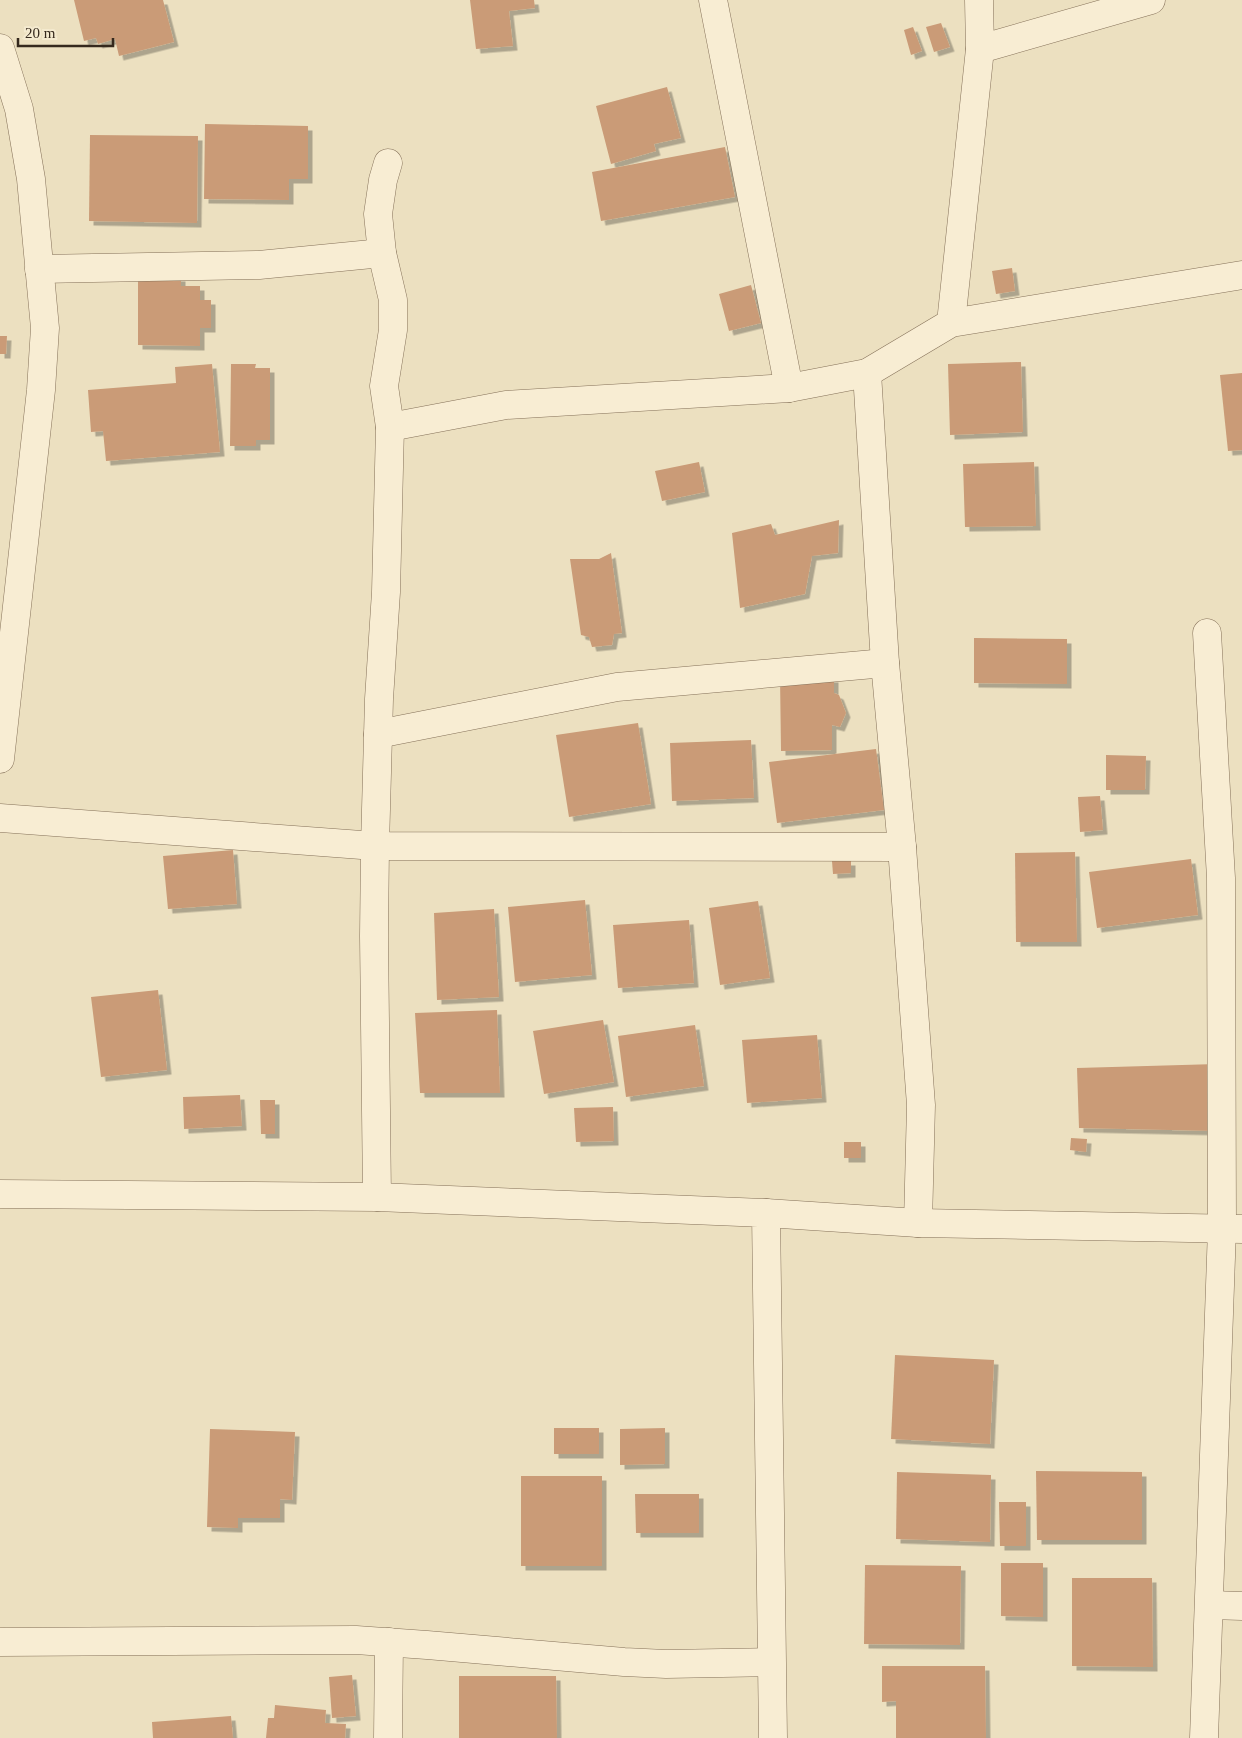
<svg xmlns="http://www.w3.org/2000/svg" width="1242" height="1738" viewBox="0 0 1242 1738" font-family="'Times New Roman',serif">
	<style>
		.building { fill: #ca9b77; filter: url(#shadow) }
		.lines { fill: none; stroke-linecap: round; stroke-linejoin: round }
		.minor-casing { stroke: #857159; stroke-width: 29 }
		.minor { stroke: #f8edd3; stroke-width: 28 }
	</style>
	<defs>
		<filter id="shadow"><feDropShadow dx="4.5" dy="4.5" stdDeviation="0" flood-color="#0004"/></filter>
	</defs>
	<rect width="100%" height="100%" fill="#ece0c0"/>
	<g class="building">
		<polygon points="74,0 163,0 174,42 119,56 115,39 98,44 96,38 84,41"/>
		<polygon points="470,0 534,0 535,8 509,11 513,46 476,49"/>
		<polygon points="941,23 950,47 934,52 926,27"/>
		<polygon points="913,27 922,51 911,55 904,30"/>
		<polygon points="667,87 681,138 654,144 656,151 611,164 596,106"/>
		<polygon points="205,124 308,126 308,179 289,179 289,200 204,199"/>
		<polygon points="90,135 198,136 197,223 89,221"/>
		<polygon points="725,147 735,197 601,221 592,172"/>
		<polygon points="1012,268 1015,291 996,294 992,271"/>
		<polygon points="138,276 181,277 181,286 200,286 200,300 211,300 211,328 200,328 200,346 138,345"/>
		<polygon points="751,285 761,323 729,331 719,294"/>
		<polygon points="0,336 7,336 6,354 0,354"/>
		<polygon points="1021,362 1023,432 950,435 948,364"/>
		<polygon points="212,364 220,452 106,461 103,431 91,432 88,390 176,383 175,367"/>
		<polygon points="231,364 256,364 255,368 270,368 270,440 256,440 256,446 230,446"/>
		<polygon points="1242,373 1242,450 1228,451 1220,375"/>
		<polygon points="699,462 705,492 662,501 655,471"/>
		<polygon points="1034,462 1036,526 965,527 963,464"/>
		<polygon points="839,520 838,553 812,556 805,594 740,608 732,533 771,524 775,535"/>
		<polygon points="611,553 622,633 614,634 612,645 592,647 589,637 581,635 570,559 599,559"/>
		<polygon points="974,638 1067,639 1067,684 974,683"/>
		<polygon points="780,676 834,678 834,693 839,695 846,713 840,727 832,725 832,750 781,751"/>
		<polygon points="638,723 651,804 569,817 556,735"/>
		<polygon points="751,740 754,798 672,801 670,743"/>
		<polygon points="876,749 884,810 777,823 769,762"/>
		<polygon points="1106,755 1146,756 1145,790 1106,790"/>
		<polygon points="1100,796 1103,830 1080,832 1078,797"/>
		<polygon points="233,850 237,904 168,909 163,856"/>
		<polygon points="1075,852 1077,942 1016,942 1015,853"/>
		<polygon points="1191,859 1198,915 1097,928 1089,872"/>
		<polygon points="832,861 851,861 851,873 833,874"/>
		<polygon points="585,900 592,975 515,982 508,907"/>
		<polygon points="758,901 770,978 720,985 709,908"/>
		<polygon points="494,909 499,997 437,1000 434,913"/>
		<polygon points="689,920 694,983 618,988 613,925"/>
		<polygon points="158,990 167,1070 101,1077 91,997"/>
		<polygon points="497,1010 500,1093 420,1093 415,1013"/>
		<polygon points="603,1020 614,1082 544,1094 533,1031"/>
		<polygon points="695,1025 704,1086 626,1097 618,1036"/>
		<polygon points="817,1035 822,1098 747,1103 742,1040"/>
		<polygon points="1217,1064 1217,1131 1079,1128 1077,1068"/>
		<polygon points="240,1095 242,1126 184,1129 183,1097"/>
		<polygon points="260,1100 275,1100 275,1134 261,1134"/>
		<polygon points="613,1107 614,1141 576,1142 574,1108"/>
		<polygon points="1071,1138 1087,1139 1086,1152 1070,1150"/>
		<rect x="844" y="1142" width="17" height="16"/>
		<polygon points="895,1355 994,1360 990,1444 891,1439"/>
		<rect x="554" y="1428" width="45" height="26"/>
		<polygon points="665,1428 665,1464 620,1465 620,1429"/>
		<polygon points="210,1429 295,1432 292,1500 280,1499 280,1518 238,1518 238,1528 207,1527"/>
		<polygon points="1036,1471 1142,1472 1142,1540 1037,1540"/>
		<polygon points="897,1472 991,1475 990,1542 896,1539"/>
		<rect x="521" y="1476" width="81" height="90"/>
		<polygon points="635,1494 699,1494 699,1533 636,1533"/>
		<polygon points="999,1502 1026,1502 1026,1546 1000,1546"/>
		<polygon points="1001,1563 1043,1563 1043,1617 1001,1616"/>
		<polygon points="865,1565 961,1566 960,1645 864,1644"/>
		<polygon points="1072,1578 1152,1578 1153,1667 1072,1666"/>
		<polygon points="882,1666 985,1666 986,1738 896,1738 896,1701 882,1702"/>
		<polygon points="352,1675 356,1716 332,1718 329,1677"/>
		<polygon points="459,1676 556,1676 557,1738 459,1738"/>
		<polygon points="275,1705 326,1710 325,1723 346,1724 345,1738 266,1738 268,1718 274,1718"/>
		<polygon points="231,1716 233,1738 153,1738 152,1722"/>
	</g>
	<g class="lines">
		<defs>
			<g id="minor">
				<polyline points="713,0 789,388"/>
				<polyline points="0,48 19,109 31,179 45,328 41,390 0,759"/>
				<polyline points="980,49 1151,0"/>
				<polyline points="39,269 259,265 382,253"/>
				<polyline points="951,323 980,49 979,0"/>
				<polyline points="867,373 885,663 902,847 921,1105 918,1223"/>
				<polyline points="390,427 506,405 789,388 867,373 951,323 1242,275"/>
				<polyline points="378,734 617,687 885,663"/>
				<polyline points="0,818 375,846 902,847"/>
				<polyline points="0,1194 377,1197 766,1213 773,1738"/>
				<polyline points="377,1197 374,936 375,846 379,699 386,592 390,427 384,386 393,330 393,300 382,253 378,214 383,180 388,163"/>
				<polyline points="766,1213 918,1223 1242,1229"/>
				<polyline points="1210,1605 1242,1606"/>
				<polyline points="0,1642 356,1640 427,1645 624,1662 666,1664 771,1662"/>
				<polyline points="388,1738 389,1642"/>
				<polyline points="1204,1738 1222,1229 1221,878 1207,633"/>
			</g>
		</defs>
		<use href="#minor" class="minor-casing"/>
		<use href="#minor" class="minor"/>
	</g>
	<path d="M18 38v8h95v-8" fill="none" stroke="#35291d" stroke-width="2.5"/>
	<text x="25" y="38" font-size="15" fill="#35291d" stroke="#f4eacf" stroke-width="4" paint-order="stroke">20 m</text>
</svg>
